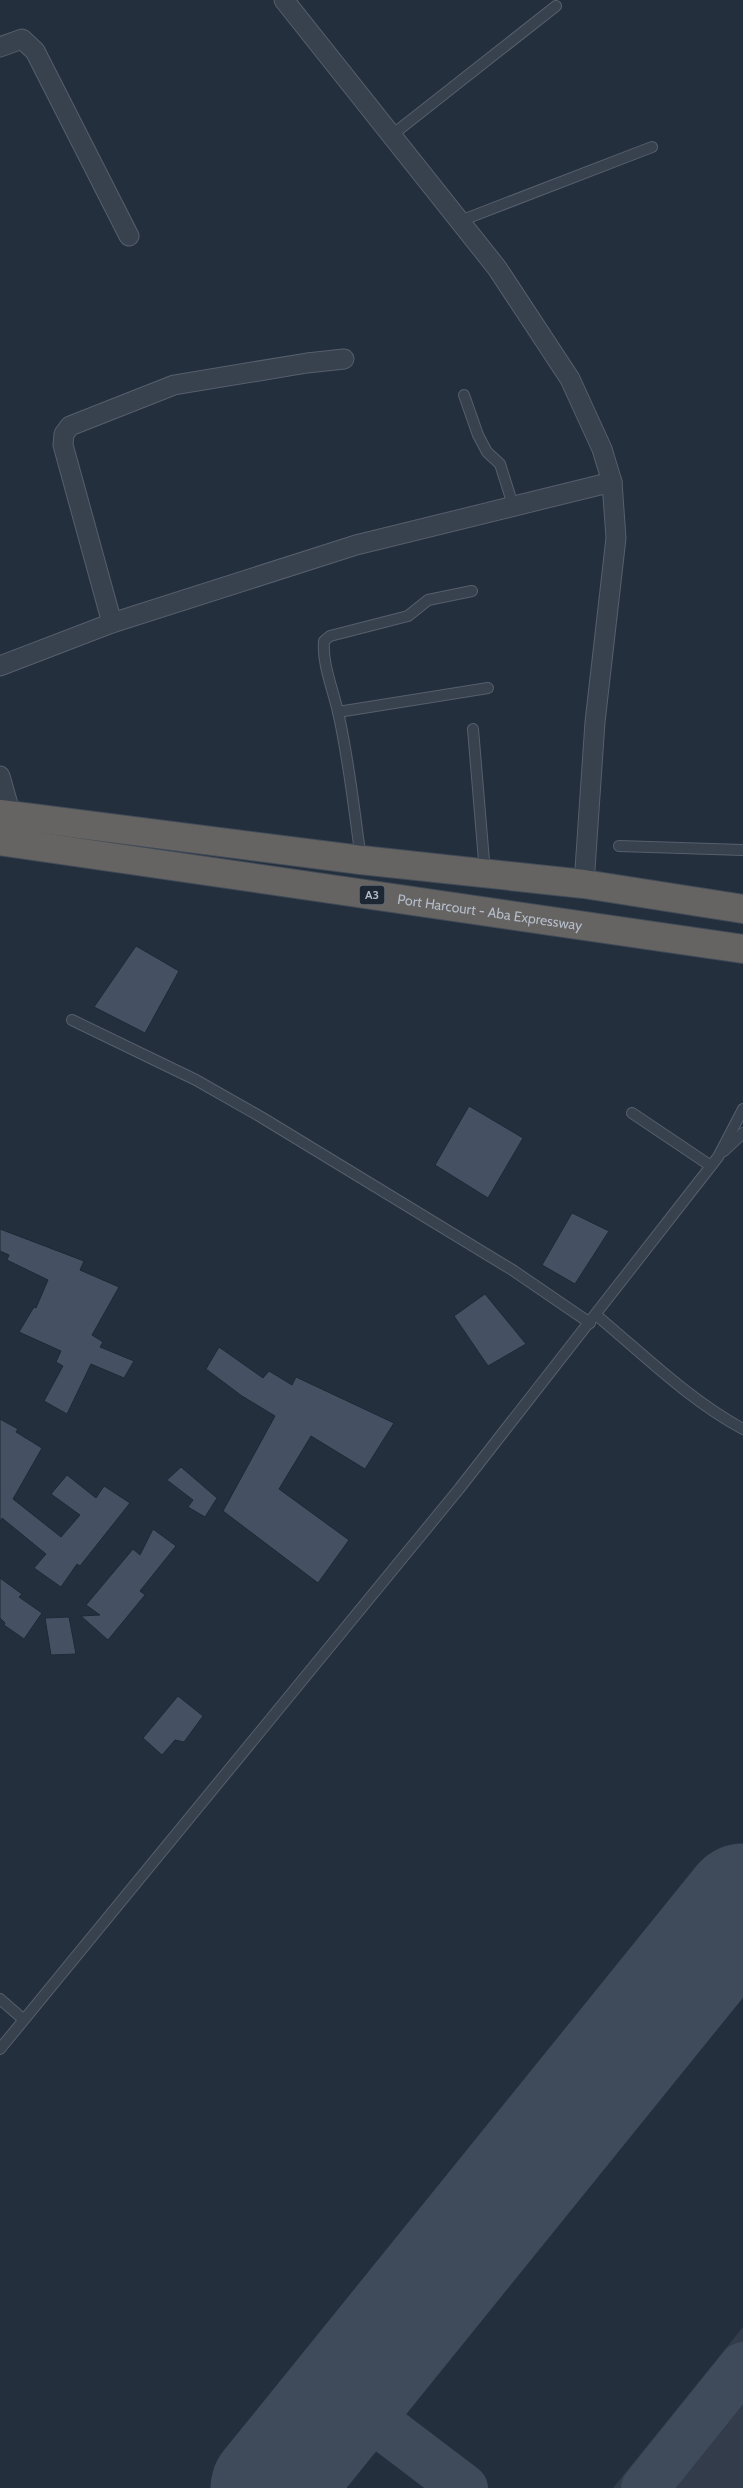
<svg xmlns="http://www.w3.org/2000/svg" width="743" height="2488" viewBox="0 0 743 2488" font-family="Cabin,sans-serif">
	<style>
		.airport { fill: #323c4b }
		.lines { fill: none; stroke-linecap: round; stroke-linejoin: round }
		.taxiway { stroke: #3f4a5a; stroke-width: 48 }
		.runway { stroke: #3f4a5a; stroke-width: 119 }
		.building { fill: #455162; stroke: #1f2835 }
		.service-casing { stroke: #565f6c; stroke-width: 12 }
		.minor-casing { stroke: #565f6c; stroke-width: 21 }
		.trunk-casing { stroke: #434c59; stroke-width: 30 }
		.service { stroke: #38414e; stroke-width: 10 }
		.minor { stroke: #38414e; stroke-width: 19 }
		.trunk { stroke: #656462; stroke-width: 28 }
		.labels { text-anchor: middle; stroke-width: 4; stroke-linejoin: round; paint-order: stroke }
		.shield { fill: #1d2633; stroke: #878f9c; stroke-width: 1 }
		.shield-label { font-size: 12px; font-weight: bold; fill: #b4bcc9 }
		.street-label { font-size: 14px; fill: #b4bcc9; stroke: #1d2633 }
	</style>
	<rect width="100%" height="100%" fill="#242f3e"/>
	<polygon class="airport" points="743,2327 743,2488 613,2488"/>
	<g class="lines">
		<g class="taxiway">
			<polyline points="344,2397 464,2488"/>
			<polyline points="645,2488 743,2366"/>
		</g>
		<polyline class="runway" points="270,2488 743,1903"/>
	</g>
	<g class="building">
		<polygon points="136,946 179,971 145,1033 94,1007"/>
		<polygon points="469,1106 523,1138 488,1198 435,1165"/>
		<polygon points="572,1213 609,1231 575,1284 542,1265"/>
		<polygon points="0,1229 84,1261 80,1270 119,1287 92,1335 103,1342 100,1347 134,1361 124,1378 91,1364 67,1414 44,1401 63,1366 56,1362 61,1351 19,1332 34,1307 36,1308 48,1280 7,1260 9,1255 0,1251"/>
		<polygon points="485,1294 526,1344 488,1366 454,1316"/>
		<polygon points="219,1347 263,1378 269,1371 292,1385 296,1377 394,1423 365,1469 311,1436 279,1489 349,1540 318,1583 223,1511 275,1416 242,1396 206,1369"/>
		<polygon points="0,1419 18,1429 16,1432 42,1448 13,1499 61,1537 80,1515 51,1494 67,1475 96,1498 104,1486 130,1503 80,1566 77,1564 61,1587 34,1568 46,1554 2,1518 0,1522"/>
		<polygon points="181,1467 217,1498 205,1517 188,1507 193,1500 167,1480"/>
		<polygon points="153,1529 176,1546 140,1591 145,1595 108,1640 81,1616 100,1615 86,1605 133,1549 140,1555"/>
		<polygon points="0,1578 22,1594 19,1597 42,1613 24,1639 4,1625 5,1623 0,1618"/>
		<polygon points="69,1617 76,1654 51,1655 45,1618"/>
		<polygon points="178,1696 203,1716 184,1742 175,1740 162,1755 143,1738"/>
	</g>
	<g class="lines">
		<defs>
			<g id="service">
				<polyline points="392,135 556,6"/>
				<polyline points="460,221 652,147"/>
				<polyline points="464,395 478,435 487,452 500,464 513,505"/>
				<polyline points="338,712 488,688"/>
				<polyline points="473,729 485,873"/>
				<polyline points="619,846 743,850"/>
				<path d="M361 859C354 810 349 760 338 712 333 689 322 664 324 641L330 636 408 616 428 600 472 591"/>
				<polyline points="72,1020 196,1080 261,1117 514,1271 590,1323"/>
				<polyline points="632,1113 711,1166"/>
				<polyline points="724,1151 743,1133"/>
				<path d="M596 1315C643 1354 689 1400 743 1429"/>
				<polyline points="0,1999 23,2019"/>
				<polyline points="0,2049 459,1489 718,1157 743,1109"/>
			</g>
			<g id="minor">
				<polyline points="284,0 497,268 570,379 602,449 612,482 616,538 595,722 584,884"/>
				<polyline points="0,47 22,39 35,51 129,236"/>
				<polyline points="112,623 63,445 64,434 70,426 174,385 307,363 344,359"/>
				<polyline points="0,666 112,623 356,545 612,482"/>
				<polyline points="0,776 11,815"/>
			</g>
			<g id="trunk">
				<polyline points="0,814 361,860 584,884 743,909"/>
				<path id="s1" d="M0 841 743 949"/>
			</g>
		</defs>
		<use href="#service" class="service-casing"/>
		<use href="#minor" class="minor-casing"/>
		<use href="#trunk" class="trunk-casing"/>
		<use href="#service" class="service"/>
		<use href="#minor" class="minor"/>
		<use href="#trunk" class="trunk"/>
	</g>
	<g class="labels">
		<rect class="shield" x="359.5" y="885.5" width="25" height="19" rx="4"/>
		<g class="shield-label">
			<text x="372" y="899">A3</text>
		</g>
		<g class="street-label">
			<text dy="5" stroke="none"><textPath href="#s1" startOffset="495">Port Harcourt - Aba Expressway</textPath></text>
		</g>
	</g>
</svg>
